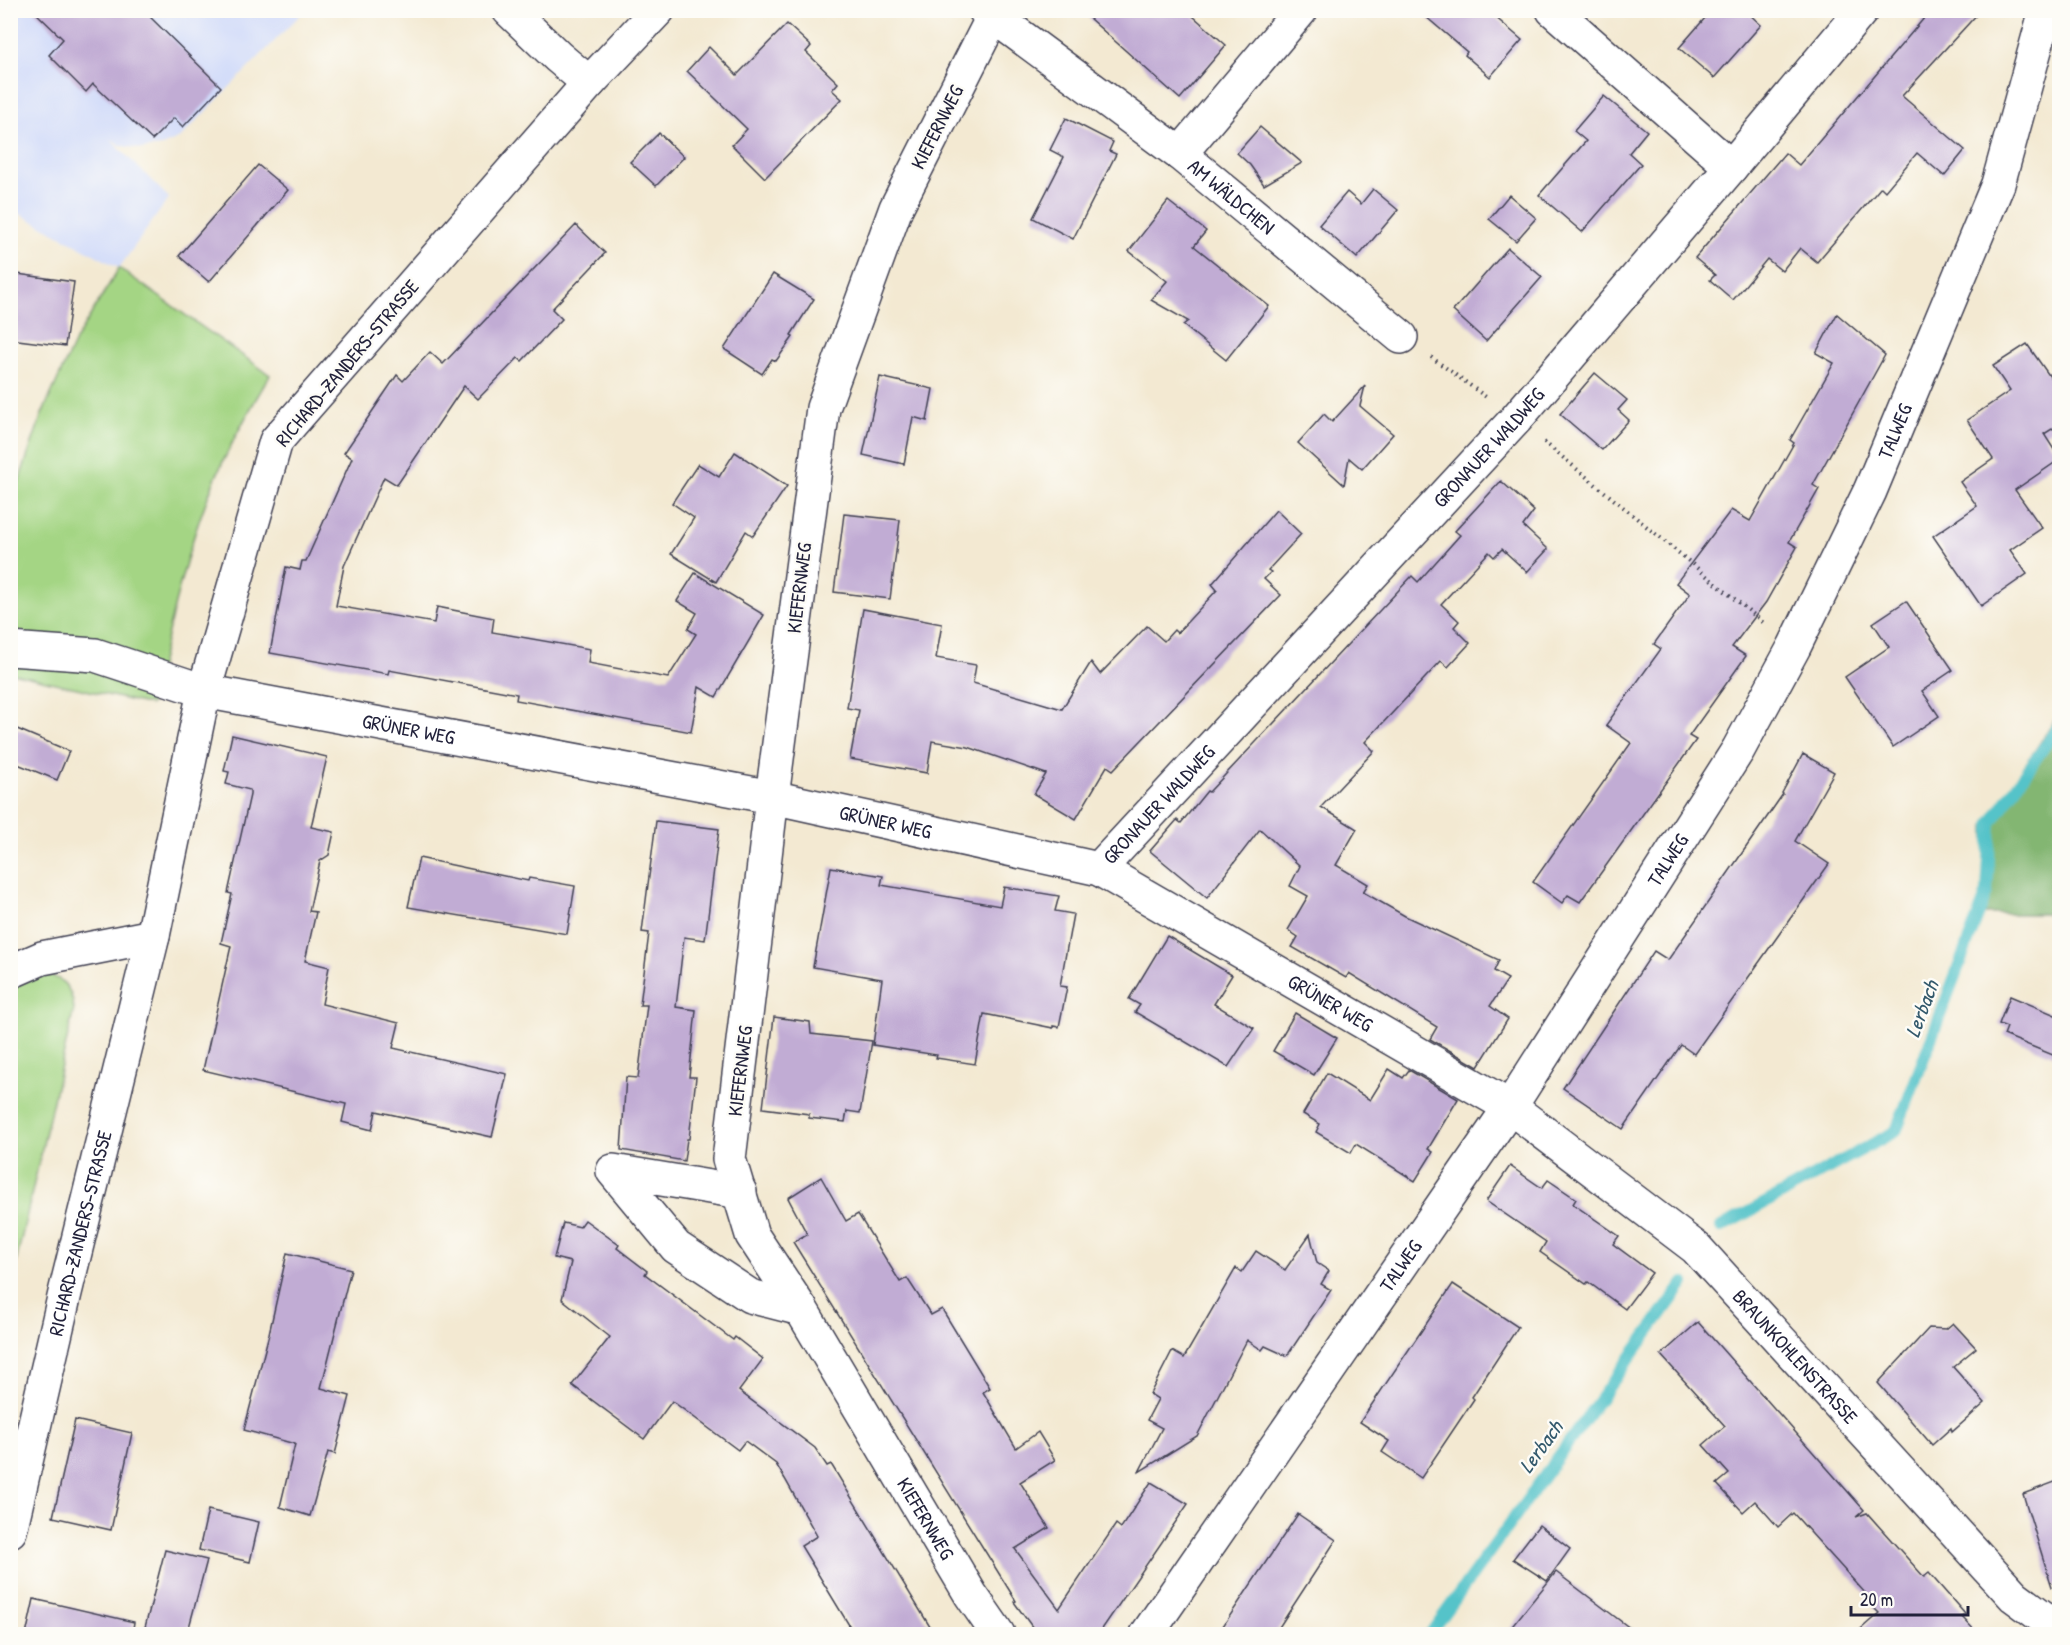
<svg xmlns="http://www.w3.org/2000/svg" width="2070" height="1645" viewBox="0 0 2070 1645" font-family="'Patrick Hand',sans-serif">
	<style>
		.built { fill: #d0daf9 }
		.green { fill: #a4d584; stroke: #637c60; stroke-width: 1.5 }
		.forest { fill: #83b672; stroke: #526c56; stroke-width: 1.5 }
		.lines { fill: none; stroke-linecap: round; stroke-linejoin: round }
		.stream { stroke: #55c3c9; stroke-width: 12 }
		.building { fill: #c1acd4 }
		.minor-casing { stroke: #414052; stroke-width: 36 }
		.tertiary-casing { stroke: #414052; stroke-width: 36 }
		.path { stroke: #414052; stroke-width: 4; stroke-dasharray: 1.5 4.5; stroke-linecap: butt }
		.minor { stroke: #fff; stroke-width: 33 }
		.tertiary { stroke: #fff; stroke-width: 33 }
		.labels { text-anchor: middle; stroke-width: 5; stroke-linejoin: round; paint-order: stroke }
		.street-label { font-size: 20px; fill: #22223b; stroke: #fdfcf7 }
		.water-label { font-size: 21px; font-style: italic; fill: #345a6d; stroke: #fdfcf7 }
	</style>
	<rect width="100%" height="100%" fill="#fdfcf7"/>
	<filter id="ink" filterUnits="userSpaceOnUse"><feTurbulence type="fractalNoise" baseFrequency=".0167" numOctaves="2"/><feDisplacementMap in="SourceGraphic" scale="12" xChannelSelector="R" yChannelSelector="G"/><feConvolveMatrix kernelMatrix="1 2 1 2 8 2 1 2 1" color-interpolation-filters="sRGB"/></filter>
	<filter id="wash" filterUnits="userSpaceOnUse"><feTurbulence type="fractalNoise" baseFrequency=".008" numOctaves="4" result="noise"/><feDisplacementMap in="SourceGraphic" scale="24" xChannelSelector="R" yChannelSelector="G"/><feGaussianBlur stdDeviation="1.35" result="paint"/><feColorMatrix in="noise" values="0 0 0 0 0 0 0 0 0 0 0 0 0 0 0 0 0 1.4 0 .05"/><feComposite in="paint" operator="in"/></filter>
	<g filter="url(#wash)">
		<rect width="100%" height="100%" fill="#f3e9d2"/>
		<polygon class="built" points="10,11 304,11 180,138 162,146 142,149 122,146 109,138 169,198 119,268 11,209"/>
		<g class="green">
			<path d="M119 268 270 375C248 412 227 449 211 489 183 558 168 633 151 705L11 673V504L42 414 76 339Z"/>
			<path d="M42 975C63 975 72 989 74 1009L11 1284V989L25 981Z"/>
		</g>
		<polygon class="forest" points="2059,714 2059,914 1981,914 1993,882 1985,852 1985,826"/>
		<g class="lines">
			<g class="stream">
				<polyline points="1721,1227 1896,1131 1987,892 1991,823 2060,724"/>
				<polyline points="1430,1634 1684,1283"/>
			</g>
		</g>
		<g id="blocks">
			<g class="building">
				<polygon points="33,10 143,10 221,87 183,127 174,118 152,140 93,84 86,92 49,55 63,39"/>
				<polygon points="1080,10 1186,10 1226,45 1180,99"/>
				<polygon points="1418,10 1487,10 1522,40 1490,77 1465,55 1467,52"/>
				<polygon points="1712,10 1745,10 1761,25 1714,78 1679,48"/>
				<polygon points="1931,10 1981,10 1902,96 1965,150 1944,176 1917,153 1885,191 1881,187 1817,262 1800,248 1782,271 1767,259 1733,300 1710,280 1715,275 1695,258 1785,153 1799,165"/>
				<polygon points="787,24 811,46 806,52 838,83 832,90 842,99 765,178 732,145 747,129 687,71 709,47 737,75"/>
				<polygon points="1604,96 1647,131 1629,153 1641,164 1582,232 1539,195 1586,141 1574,131"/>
				<polygon points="1066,118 1113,142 1109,151 1116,154 1073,239 1033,218 1064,157 1050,150"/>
				<polygon points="1260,127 1302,163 1264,185 1250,165 1237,153"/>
				<polygon points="659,133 684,157 656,186 630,162"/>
				<polygon points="258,165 288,190 209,282 179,256"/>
				<polygon points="1373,189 1398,210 1357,258 1319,225 1347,192 1361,204"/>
				<polygon points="1509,195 1536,218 1516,241 1489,219"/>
				<polygon points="1168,201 1206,231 1194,246 1269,306 1226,360 1183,325 1188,321 1151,300 1167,281 1129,251"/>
				<polygon points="576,225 605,253 552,309 562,319 522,361 518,358 478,399 464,386 397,485 384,477 344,566 336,606 434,623 437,607 494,618 492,632 590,649 588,663 668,678 696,634 688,629 697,613 677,601 695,573 764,615 716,697 699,687 691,732 516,700 517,694 389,670 388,674 270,653 286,567 300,570 302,561 306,561 352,458 344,453 397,375 403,381 430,352 443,364"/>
				<polygon points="1508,248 1542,277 1486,341 1453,311"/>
				<polygon points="10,273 74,282 65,346 10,339"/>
				<polygon points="773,274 814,299 791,335 793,337 776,361 772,359 762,374 724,349"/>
				<polygon points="1837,314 1885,355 1813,485 1819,489 1789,542 1797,547 1766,602 1732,647 1746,656 1689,736 1696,740 1580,902 1568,895 1562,903 1533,882 1631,743 1606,725 1661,649 1654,644 1690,594 1676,583 1731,510 1750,521 1794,443 1790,440 1834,363 1816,353"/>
				<polygon points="2027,344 2060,391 2060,424 2044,434 2060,459 2015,490 2042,528 2010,550 2027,574 1981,606 1933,536 1977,506 1960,482 1993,459 1967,420 2010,391 1993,366"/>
				<polygon points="1595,373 1627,400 1618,410 1629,420 1602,450 1560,414"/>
				<polygon points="880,377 933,389 927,421 913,417 904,464 863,455"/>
				<polygon points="1365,386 1360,406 1393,434 1362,469 1349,458 1344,485 1298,443 1324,414 1332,422"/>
				<polygon points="735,452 787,486 753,536 746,531 716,582 671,554 694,518 672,503 698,464 719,477"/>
				<polygon points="1501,481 1534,511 1523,526 1548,549 1527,572 1502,549 1494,557 1489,552 1441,604 1459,621 1454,627 1470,643 1448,667 1441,661 1365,742 1374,751 1321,807 1357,829 1336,865 1368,884 1363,892 1405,916 1499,960 1494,971 1508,979 1490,1006 1508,1019 1478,1067 1430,1039 1437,1027 1349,973 1346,978 1292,947 1298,937 1288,930 1308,896 1290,886 1300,866 1260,829 1207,898 1150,851 1177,820 1181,823 1207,791 1209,792 1412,576 1418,582 1460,535 1455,531"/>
				<polygon points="1276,510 1301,534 1268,570 1271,572 1264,579 1281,595 1113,770 1107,766 1076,819 1034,794 1046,774 968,747 932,741 927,773 850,759 859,710 847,708 863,609 942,624 936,658 976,665 973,683 1062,709 1091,662 1100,674 1147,626 1164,641 1174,630 1177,633 1217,590 1212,584"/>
				<polygon points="844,514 900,520 890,599 834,592"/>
				<polygon points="1906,601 1953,670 1922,691 1939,716 1893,747 1845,677 1889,647 1873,623"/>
				<polygon points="10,726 69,751 57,780 10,761"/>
				<polygon points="232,735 327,757 311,827 334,832 329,855 320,861 309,911 316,912 305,961 329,967 322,1004 399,1023 393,1048 507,1074 492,1137 376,1111 372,1130 342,1122 346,1104 203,1070 231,946 221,943 232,894 228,893 250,795 250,790 226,784 229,772 224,771"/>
				<polygon points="1803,754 1834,772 1795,841 1829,864 1694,1054 1681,1045 1623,1129 1563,1088 1654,951 1668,960 1783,794 1782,793"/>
				<polygon points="656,821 719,829 705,940 684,937 676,1007 696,1010 689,1077 696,1077 689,1139 687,1139 684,1161 621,1150 626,1077 638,1078 647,1005 640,1005 649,933 642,932"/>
				<polygon points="419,858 528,881 529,878 575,886 567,934 408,907"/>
				<polygon points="831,867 883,876 881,885 1000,906 1004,887 1059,896 1055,911 1073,914 1060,986 1067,987 1059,1027 1053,1026 1053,1028 984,1014 975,1064 936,1058 937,1055 873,1045 882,979 813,967"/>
				<polygon points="1167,936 1232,975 1214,1004 1254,1028 1228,1067 1135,1012 1140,1005 1129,999"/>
				<polygon points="2010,996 2060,1017 2060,1058 2004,1035 2007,1027 1999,1024"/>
				<polygon points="1295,1013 1337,1038 1314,1075 1273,1051"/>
				<polygon points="774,1017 810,1022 811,1034 872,1041 860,1113 847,1111 845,1122 809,1118 809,1114 763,1108"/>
				<polygon points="1389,1069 1403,1078 1409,1070 1458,1099 1428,1149 1433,1152 1415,1181 1356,1144 1351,1153 1316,1132 1320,1124 1303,1114 1327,1073 1370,1100"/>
				<polygon points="1510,1166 1542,1188 1548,1180 1576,1199 1573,1204 1619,1236 1613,1244 1652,1273 1625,1309 1588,1282 1586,1284 1540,1252 1546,1242 1486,1201"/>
				<polygon points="821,1177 846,1221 858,1214 900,1282 907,1278 931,1315 942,1309 990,1388 983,1392 1016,1448 1038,1432 1055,1460 1020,1482 1049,1528 1015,1549 1059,1609 1116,1524 1121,1528 1151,1482 1188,1504 1098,1635 1038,1635 1014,1602 1016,1601 793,1242 807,1234 788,1198"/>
				<polygon points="585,1220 619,1245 617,1248 647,1271 645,1274 733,1340 735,1337 763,1359 739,1391 815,1448 827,1466 831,1464 935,1635 855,1635 801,1546 817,1536 785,1479 776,1464 745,1441 738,1450 672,1401 644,1439 572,1385 610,1337 562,1299 571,1262 554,1258 563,1223 580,1227"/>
				<polygon points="1310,1234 1317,1263 1329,1271 1321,1284 1331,1290 1287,1356 1265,1346 1262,1350 1247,1340 1197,1436 1139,1472 1162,1428 1147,1420 1158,1399 1150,1394 1172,1351 1184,1358 1236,1268 1242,1272 1256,1251 1285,1270"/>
				<polygon points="287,1253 351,1269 321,1388 350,1396 335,1454 328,1452 310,1516 280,1507 295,1444 244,1430 269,1334"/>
				<polygon points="1453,1284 1518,1327 1472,1397 1474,1399 1421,1478 1382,1452 1389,1441 1360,1422"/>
				<polygon points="1698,1322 1864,1510 1856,1517 1867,1513 1924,1577 1929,1573 1965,1614 1962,1617 1979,1635 1854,1635 1879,1613 1873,1607 1876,1605 1793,1513 1778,1527 1755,1501 1743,1512 1717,1484 1729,1474 1703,1445 1725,1426 1661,1355"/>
				<polygon points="1953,1323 1976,1348 1953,1367 1985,1403 1952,1432 1951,1428 1932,1445 1878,1383 1929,1328 1946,1329"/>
				<polygon points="75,1420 132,1433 111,1530 53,1517"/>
				<polygon points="2060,1480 2060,1586 2052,1587 2023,1494"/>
				<polygon points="208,1510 259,1522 250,1562 199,1550"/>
				<polygon points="1298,1514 1336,1540 1274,1635 1217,1635"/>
				<polygon points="1539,1525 1570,1549 1547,1581 1513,1559"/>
				<polygon points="165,1550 207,1560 187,1635 143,1635"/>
				<polygon points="1556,1572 1639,1635 1505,1635"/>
				<polygon points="34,1599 134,1622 132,1635 26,1635"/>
			</g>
		</g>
	</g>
	<g filter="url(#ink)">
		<use href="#blocks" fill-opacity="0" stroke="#414052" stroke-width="1.5"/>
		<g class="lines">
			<defs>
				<g id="minor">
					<polyline points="509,10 558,57 589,83"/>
					<polyline points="985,10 1180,154"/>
					<path id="s1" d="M1301 10 1180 154 1401 337"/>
					<polyline points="1553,10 1731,167"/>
					<path id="s2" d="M993 17 896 208 823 408 772 797 729 1159 752 1235 801 1309 971 1595 998 1634"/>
					<path id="s3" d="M10 649 95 655 204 691 772 797 1099 869 1510 1107 1696 1248 2014 1596 2060 1630"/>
					<path id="s4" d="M1099 869 1516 419 1731 167 1862 10"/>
					<polyline points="10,972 42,958 153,936"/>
					<polyline points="740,1192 613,1171 676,1247 750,1296 801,1309"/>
					<path id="s5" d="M1147 1634 1510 1107 1738 750 1794 647 1870 491 1998 184 2046 10"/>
				</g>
				<g id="tertiary">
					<path id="s6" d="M10 1531 65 1293 153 936 204 691 276 441 589 83 658 10"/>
				</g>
			</defs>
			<use href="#minor" class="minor-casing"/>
			<use href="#tertiary" class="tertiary-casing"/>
			<g class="path">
				<polyline points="1431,357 1486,397"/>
				<polyline points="1544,442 1765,624"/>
			</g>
			<use href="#minor" class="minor"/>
			<use href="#tertiary" class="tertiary"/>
		</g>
	</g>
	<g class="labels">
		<g class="street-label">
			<text transform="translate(937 127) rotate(-63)" y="7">KIEFERNWEG</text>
			<text dy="7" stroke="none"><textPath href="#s1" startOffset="255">AM WÄLDCHEN</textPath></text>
			<text transform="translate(347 363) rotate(-50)" y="7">RICHARD-ZANDERS-STRASSE</text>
			<text dy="7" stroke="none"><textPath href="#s5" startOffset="1419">TALWEG</textPath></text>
			<text dy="7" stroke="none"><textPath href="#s4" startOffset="574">GRONAUER WALDWEG</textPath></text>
			<text transform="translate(799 588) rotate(-83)" y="7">KIEFERNWEG</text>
			<text dy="7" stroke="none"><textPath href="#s3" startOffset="408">GRÜNER WEG</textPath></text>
			<text dy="7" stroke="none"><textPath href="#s4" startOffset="88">GRONAUER WALDWEG</textPath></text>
			<text dy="7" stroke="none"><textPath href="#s3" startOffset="894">GRÜNER WEG</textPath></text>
			<text dy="7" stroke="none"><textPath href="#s5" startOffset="933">TALWEG</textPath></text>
			<text dy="7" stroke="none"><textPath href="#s3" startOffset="1380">GRÜNER WEG</textPath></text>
			<text transform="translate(740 1071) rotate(-83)" y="7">KIEFERNWEG</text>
			<text dy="7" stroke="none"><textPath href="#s6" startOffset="306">RICHARD-ZANDERS-STRASSE</textPath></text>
			<text dy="7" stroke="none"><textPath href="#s5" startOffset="447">TALWEG</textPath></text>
			<text dy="7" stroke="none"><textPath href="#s3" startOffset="1968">BRAUNKOHLENSTRASSE</textPath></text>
			<text dy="7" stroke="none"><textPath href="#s2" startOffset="1596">KIEFERNWEG</textPath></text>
		</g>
		<g class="water-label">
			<text transform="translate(1922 1009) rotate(-69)" y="7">Lerbach</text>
			<text transform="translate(1541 1447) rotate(-54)" y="7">Lerbach</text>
		</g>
	</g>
	<rect width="2070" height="1645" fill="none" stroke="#fdfcf7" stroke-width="36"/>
	<path d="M1851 1606v9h117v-9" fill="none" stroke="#22223b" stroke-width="3"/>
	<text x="1860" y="1606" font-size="18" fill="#22223b" stroke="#fdfcf7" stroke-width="4.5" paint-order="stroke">20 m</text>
</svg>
